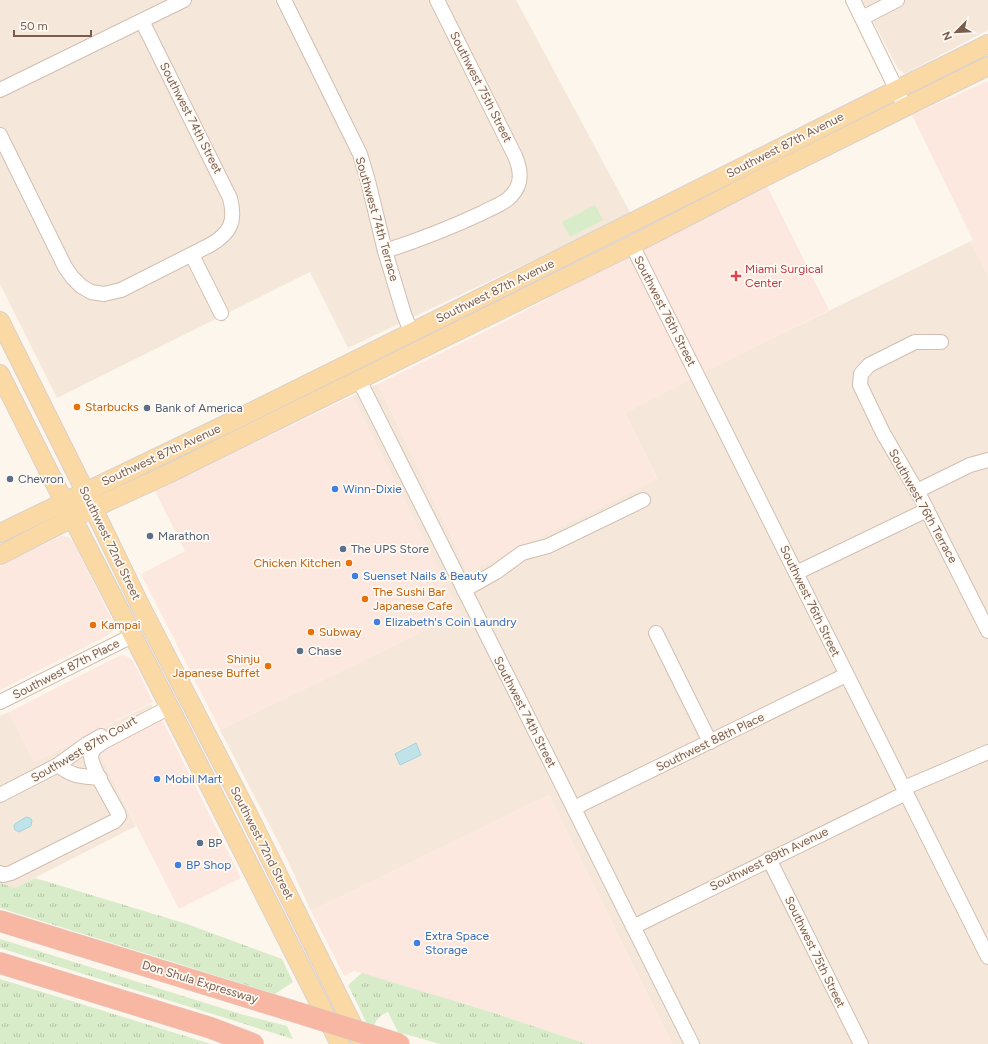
<svg xmlns="http://www.w3.org/2000/svg" width="988" height="1044" viewBox="0 0 988 1044" font-family="Figtree,sans-serif">
	<style>
		.residential { fill: #f5e8da }
		.commercial { fill: #fde8e0 }
		.grass { fill: url(#grass-tufts) }
		.pitch { fill: #d8ecc9 }
		.water { fill: #bfe3e8; stroke: #a5d3da }
		.lines { fill: none; stroke-linecap: round; stroke-linejoin: round }
		.minor-casing { stroke: #d1beb0; stroke-width: 16 }
		.major-casing { stroke: #dad1cd; stroke-width: 20 }
		.highway-casing { stroke: #dad1cd; stroke-width: 22 }
		.minor { stroke: #fff; stroke-width: 14 }
		.major { stroke: #fbd9a5; stroke-width: 18 }
		.highway { stroke: #f7b7a3; stroke-width: 21 }
		.highway-bridge-casing { stroke: #dad1cd; stroke-width: 22; stroke-linecap: butt }
		.highway-bridge { stroke: #f7b7a3; stroke-width: 21 }
		.health-dot { fill: #e0444e; stroke: #fffaf3; stroke-width: 1.5 }
		.food-dot { fill: #e8710a; stroke: #fffaf3; stroke-width: 1.5 }
		.service-dot { fill: #5c6f8a; stroke: #fffaf3; stroke-width: 1.5 }
		.shop-dot { fill: #3f7fe0; stroke: #fffaf3; stroke-width: 1.5 }
		.labels { text-anchor: middle; stroke-width: 3.5; stroke-linejoin: round; paint-order: stroke }
		.street-label { font-size: 12px; fill: #7a5c4d; stroke: #fffaf3 }
		.health-label { font-size: 12px; fill: #be3a42; stroke: #fffaf3; text-anchor: start }
		.food-label { font-size: 12px; fill: #c56008; stroke: #fffaf3; text-anchor: start }
		.service-label { font-size: 12px; fill: #4e5e75; stroke: #fffaf3; text-anchor: start }
		.shop-label { font-size: 12px; fill: #366cbe; stroke: #fffaf3; text-anchor: start }
	</style>
	<defs>
		<pattern id="grass-tufts" width="24" height="20" patternUnits="userSpaceOnUse"><rect width="24" height="20" fill="#d8ecc9"/><path d="M3 7l-1-3M5 7V3M7 7l1-3M15 17l-1-3M17 17v-4M19 17l1-3" fill="none" stroke="#b4c2a5"/></pattern>
	</defs>
	<rect width="100%" height="100%" fill="#fdf6ec"/>
	<g class="residential">
		<polygon points="0,0 516,0 631,214 348,348 310,272 57,398 0,284"/>
		<polygon points="862,0 988,0 988,30 905,74 898,69"/>
		<polygon points="971,241 988,276 988,1044 672,1044 549,795 311,911 286,857 220,730 460,613 352,396 378,384 468,572 657,478 625,413 698,375"/>
		<polygon points="151,704 159,721 99,752 136,826 15,888 0,883 0,716 9,712 34,762"/>
	</g>
	<g class="commercial">
		<polygon points="988,81 988,276 971,241 973,240 912,115"/>
		<polygon points="767,186 829,310 625,413 657,479 468,573 378,384 502,323 636,252"/>
		<polygon points="352,396 460,613 220,730 141,574 185,551 155,491"/>
		<polygon points="61,536 69,537 74,543 111,618 113,628 110,633 107,636 0,690 0,566"/>
		<polygon points="123,655 128,657 133,661 153,702 34,762 9,712 117,657"/>
		<polygon points="162,719 241,878 179,909 99,752"/>
		<polygon points="549,795 672,1044 587,1044 491,1012 354,971 344,976 311,911"/>
	</g>
	<g class="grass">
		<polygon points="35,878 187,924 282,959 293,982 275,994 0,908 0,883 15,888"/>
		<polygon points="0,939 244,1015 287,1026 293,1039 0,948"/>
		<path d="M362 973 491 1012 587 1044H440L398 1032 388 1012C371 1019 373 1029 377 1044L348 985Z"/>
		<polygon points="0,979 211,1044 0,1044"/>
	</g>
	<polygon class="pitch" points="595,205 603,220 570,237 562,222"/>
	<g class="water">
		<polygon points="416,743 421,755 400,765 395,754"/>
		<polygon points="26,817 30,818 32,820 31,826 19,832 15,830 14,826 15,824"/>
	</g>
	<g class="lines">
		<defs>
			<g id="minor">
				<polyline points="284,0 360,154 368,181 385,251 404,314 411,332"/>
				<polyline points="853,0 905,107"/>
				<polyline points="862,18 897,0"/>
				<polyline points="0,90 184,0"/>
				<path d="M0 135 65 267 72 277 81 286 91 292 104 294 121 290 210 245C231 233 236 221 230 198L142 21"/>
				<polyline points="632,245 988,957"/>
				<path d="M385 251C419 240 450 228 482 213 491 208 504 204 511 196 523 184 521 170 515 156L437 0"/>
				<polyline points="192,255 221,313"/>
				<polyline points="941,342 915,342 869,365 861,374 860,385 883,433 922,500 988,631"/>
				<polyline points="359,380 692,1044"/>
				<polyline points="917,491 970,465 988,460"/>
				<polyline points="796,573 927,510"/>
				<polyline points="464,590 496,572 522,553 548,546 643,500"/>
				<polyline points="656,633 710,742"/>
				<polyline points="0,702 132,636"/>
				<path d="M58 765C72 777 82 776 100 778"/>
				<polyline points="904,788 988,752"/>
				<polyline points="0,795 58,765 87,744 101,736"/>
				<polyline points="574,808 846,675"/>
				<polyline points="769,859 861,1044"/>
				<path d="M0 873 3 875 11 873 115 821 119 816 118 813C112 801 91 768 91 756 92 749 97 746 103 742L170 707"/>
				<polyline points="633,927 906,793"/>
			</g>
			<g id="major">
				<polyline points="0,321 77,475 140,605 248,814 362,1044"/>
				<polyline points="0,374 53,480 167,702 340,1044"/>
				<polyline points="0,533 239,418 527,275 988,44"/>
				<polyline points="0,555 72,518 168,474 632,245 764,177 988,66"/>
			</g>
			<g id="highway">
				<polyline points="0,921 286,1009"/>
				<polyline points="0,963 211,1028 253,1044"/>
			</g>
		</defs>
		<use href="#minor" class="minor-casing"/>
		<use href="#major" class="major-casing"/>
		<use href="#highway" class="highway-casing"/>
		<use href="#minor" class="minor"/>
		<use href="#major" class="major"/>
		<use href="#highway" class="highway"/>
		<defs>
			<polyline id="highway-bridge" points="286,1009 399,1044"/>
		</defs>
		<use href="#highway-bridge" class="highway-bridge-casing"/>
		<use href="#highway-bridge" class="highway-bridge"/>
	</g>
	<path class="health-dot" d="M734 270h4v4h4v4h-4v4h-4v-4h-4v-4h4z"/>
	<g class="food-dot">
		<circle cx="77" cy="407" r="4"/>
		<circle cx="349" cy="563" r="4"/>
		<circle cx="365" cy="599" r="4"/>
		<circle cx="93" cy="625" r="4"/>
		<circle cx="311" cy="632" r="4"/>
		<circle cx="268" cy="666" r="4"/>
	</g>
	<g class="service-dot">
		<circle cx="147" cy="408" r="4"/>
		<circle cx="10" cy="479" r="4"/>
		<circle cx="150" cy="536" r="4"/>
		<circle cx="343" cy="549" r="4"/>
		<circle cx="300" cy="651" r="4"/>
		<circle cx="200" cy="843" r="4"/>
	</g>
	<g class="shop-dot">
		<circle cx="335" cy="489" r="4"/>
		<circle cx="355" cy="576" r="4"/>
		<circle cx="377" cy="622" r="4"/>
		<circle cx="157" cy="779" r="4"/>
		<circle cx="178" cy="865" r="4"/>
		<circle cx="417" cy="943" r="4"/>
	</g>
	<g class="labels">
		<g class="street-label">
			<text transform="translate(481 87) rotate(63)" y="4">Southwest 75th Street</text>
			<text transform="translate(191 118) rotate(63)" y="4">Southwest 74th Street</text>
			<text transform="translate(785 145) rotate(-27)" y="4">Southwest 87th Avenue</text>
			<text transform="translate(377 219) rotate(74)" y="4">Southwest 74th Terrace</text>
			<text transform="translate(495 291) rotate(-26)" y="4">Southwest 87th Avenue</text>
			<text transform="translate(665 311) rotate(63)" y="4">Southwest 76th Street</text>
			<text transform="translate(161 455) rotate(-25)" y="4">Southwest 87th Avenue</text>
			<text transform="translate(923 506) rotate(61)" y="4">Southwest 76th Terrace</text>
			<text transform="translate(110 543) rotate(64)" y="4">Southwest 72nd Street</text>
			<text transform="translate(810 601) rotate(64)" y="4">Southwest 76th Street</text>
			<text transform="translate(66 669) rotate(-27)" y="4">Southwest 87th Place</text>
			<text transform="translate(525 712) rotate(63)" y="4">Southwest 74th Street</text>
			<text transform="translate(710 742) rotate(-26)" y="4">Southwest 88th Place</text>
			<text transform="translate(84 749) rotate(-30)" y="4">Southwest 87th Court</text>
			<text transform="translate(262 843) rotate(63)" y="4">Southwest 72nd Street</text>
			<text transform="translate(769 859) rotate(-26)" y="4">Southwest 89th Avenue</text>
			<text transform="translate(815 952) rotate(64)" y="4">Southwest 75th Street</text>
			<text transform="translate(200 982) rotate(17)" y="4">Don Shula Expressway</text>
		</g>
		<g class="health-label">
			<text x="745" y="273">Miami Surgical<tspan x="745" dy="14">Center</tspan></text>
		</g>
		<g class="food-label">
			<text x="85" y="411">Starbucks</text>
			<text x="341" y="567" text-anchor="end">Chicken Kitchen</text>
			<text x="373" y="596">The Sushi Bar<tspan x="373" dy="14">Japanese Cafe</tspan></text>
			<text x="101" y="629">Kampai</text>
			<text x="319" y="636">Subway</text>
			<text x="260" y="663" text-anchor="end">Shinju<tspan x="260" dy="14">Japanese Buffet</tspan></text>
		</g>
		<g class="service-label">
			<text x="155" y="412">Bank of America</text>
			<text x="18" y="483">Chevron</text>
			<text x="158" y="540">Marathon</text>
			<text x="351" y="553">The UPS Store</text>
			<text x="308" y="655">Chase</text>
			<text x="208" y="847">BP</text>
		</g>
		<g class="shop-label">
			<text x="343" y="493">Winn-Dixie</text>
			<text x="363" y="580">Suenset Nails &amp; Beauty</text>
			<text x="385" y="626">Elizabeth's Coin Laundry</text>
			<text x="165" y="783">Mobil Mart</text>
			<text x="186" y="869">BP Shop</text>
			<text x="425" y="940">Extra Space<tspan x="425" dy="14">Storage</tspan></text>
		</g>
	</g>
	<g transform="translate(956 32) rotate(246)" stroke="#fffaf3" stroke-width="3" paint-order="stroke">
	<path d="M0-3L7 15L0 10L-7 15Z" fill="#7a5c4d"/>
	<text y="-6" font-size="11" font-weight="bold" text-anchor="middle" fill="#7a5c4d">N</text>
	</g>
	<path d="M14 30v6h77v-6" fill="none" stroke="#7a5c4d" stroke-width="2"/>
	<text x="20" y="30" font-size="12" fill="#7a5c4d" stroke="#fffaf3" stroke-width="3" paint-order="stroke">50 m</text>
</svg>
